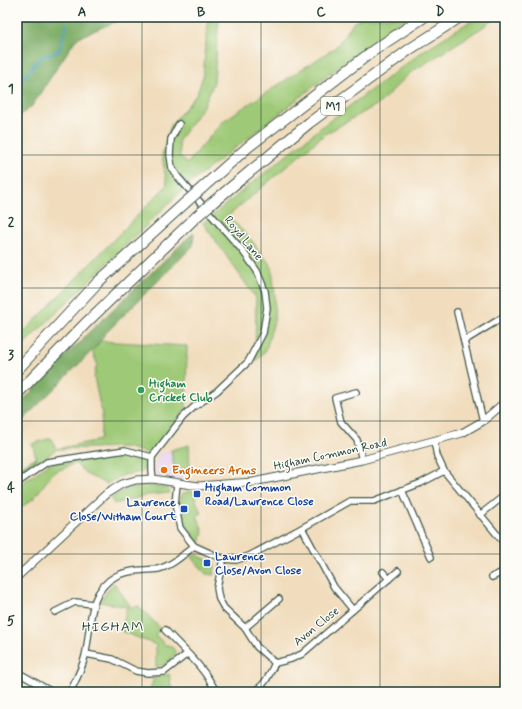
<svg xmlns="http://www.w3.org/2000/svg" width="522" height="709" viewBox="0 0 522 709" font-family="Mynerve,sans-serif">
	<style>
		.built { fill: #e7d2ef }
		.green { fill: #9ec976; stroke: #5e8355 }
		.forest { fill: #7ead67; stroke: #4e754e }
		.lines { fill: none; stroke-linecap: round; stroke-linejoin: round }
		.stream { stroke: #49a6c8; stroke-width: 2 }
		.minor-casing { stroke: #3e5549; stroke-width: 8 }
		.tertiary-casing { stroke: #3e5549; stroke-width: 9 }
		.motorway-casing { stroke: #3e5549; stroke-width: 12 }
		.minor { stroke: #fff; stroke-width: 5.5 }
		.tertiary { stroke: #fff; stroke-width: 7 }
		.motorway { stroke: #fff; stroke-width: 10 }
		.motorway-bridge-casing { stroke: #3e5549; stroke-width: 12; stroke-linecap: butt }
		.motorway-bridge { stroke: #fff; stroke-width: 10 }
		.grid { fill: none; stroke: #1f3d34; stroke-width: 1; stroke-opacity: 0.55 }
		.leisure-dot { fill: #2e9e5b; stroke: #fdfcf7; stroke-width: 1.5 }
		.food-dot { fill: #e8710a; stroke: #fdfcf7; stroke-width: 1.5 }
		.transit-dot { fill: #1a4fb4; stroke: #fdfcf7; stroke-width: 1.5 }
		.labels { text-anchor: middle; stroke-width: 3; stroke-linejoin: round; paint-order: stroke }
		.shield { fill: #fdfcf7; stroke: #62766e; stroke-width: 1 }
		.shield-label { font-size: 11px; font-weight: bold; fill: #1f3d34 }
		.street-label { font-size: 12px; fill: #1f3d34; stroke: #fdfcf7 }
		.leisure-label { font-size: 12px; font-weight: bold; fill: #27864d; stroke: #fdfcf7; text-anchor: start }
		.food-label { font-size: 12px; font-weight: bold; fill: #c56008; stroke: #fdfcf7; text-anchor: start }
		.transit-label { font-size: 12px; font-weight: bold; fill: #164399; stroke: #fdfcf7; text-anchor: start }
		.quarter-label { font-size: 14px; letter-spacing: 1px; fill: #1f3d34; stroke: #fdfcf7 }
		.neatline { fill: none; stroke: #1f3d34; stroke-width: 1.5 }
		.grid-label { font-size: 13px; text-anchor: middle; font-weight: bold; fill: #1f3d34 }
	</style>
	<rect width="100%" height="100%" fill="#fdfcf7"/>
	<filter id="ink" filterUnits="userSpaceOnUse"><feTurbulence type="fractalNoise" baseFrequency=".025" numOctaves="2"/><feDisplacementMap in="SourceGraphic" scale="8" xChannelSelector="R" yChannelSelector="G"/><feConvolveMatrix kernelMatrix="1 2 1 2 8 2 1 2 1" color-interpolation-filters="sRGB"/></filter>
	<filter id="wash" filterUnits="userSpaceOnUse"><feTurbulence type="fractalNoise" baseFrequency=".012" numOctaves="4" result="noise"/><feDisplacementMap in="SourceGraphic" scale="16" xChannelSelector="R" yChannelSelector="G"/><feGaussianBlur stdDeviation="0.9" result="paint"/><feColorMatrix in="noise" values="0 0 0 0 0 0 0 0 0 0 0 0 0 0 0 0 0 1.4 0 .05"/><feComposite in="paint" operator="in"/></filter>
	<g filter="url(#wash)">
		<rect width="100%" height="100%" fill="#f1ddbd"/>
		<polygon class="built" points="189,445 191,482 159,478 156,473 155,463 159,454"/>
		<g class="green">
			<polygon points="208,17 219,17 214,82 204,105 179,140 180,156 187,164 223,121 336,47 354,22 364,17 407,17 345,62 189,184 17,351 17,339 167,185 162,155 171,125 197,94 203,76"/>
			<polygon points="477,17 496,17 483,27 410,73 380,103 325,134 228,216 252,241 272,267 275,297 274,321 266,350 255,362 256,298 203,223 324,125 426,49"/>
			<polygon points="99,341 187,346 186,409 150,454 126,447 56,449 36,466 36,457 32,444 51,438 56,449 100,440 102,415 94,377 97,363 92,351"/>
			<polygon points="189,445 190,470 174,467 171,450"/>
			<polygon points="125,455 148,462 142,472 124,475 106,484 86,474 75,463 53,473 33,499 17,510 17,487 48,464"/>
			<polygon points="147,485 168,488 170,493 148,495 114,504 111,497 129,488"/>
			<path d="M193 491 201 514 197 515 203 531 200 544C188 531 173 510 183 493Z"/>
			<polygon points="193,555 197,555 214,563 215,566 214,575 206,574 191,556"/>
			<path d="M114 583 131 607 139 606 161 629 155 634 165 645C171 645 173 647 176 653L166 664 156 667V645L121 631 127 607 100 602 109 588Z"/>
			<polygon points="169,674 171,686 177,692 149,692 154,678"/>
		</g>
		<g class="forest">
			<polygon points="17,17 127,17 79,37 74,42 32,106 17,118"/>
			<polygon points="194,232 193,246 104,335 96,347 17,426 17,407 74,347 84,340 83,338"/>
			<polygon points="36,457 36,466 17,479 17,469"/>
		</g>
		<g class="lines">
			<polyline class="stream" points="17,85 41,57 59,51 67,24"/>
		</g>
	</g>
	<g filter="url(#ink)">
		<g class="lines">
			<defs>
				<g id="minor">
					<polyline points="457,312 483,421"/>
					<polyline points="464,341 505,316"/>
					<polyline points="356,392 335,398 341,422 357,440 362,460"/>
					<polyline points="434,441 437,456 444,471 505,544"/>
					<polyline points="152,457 183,417 194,407 217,391 248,362 263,333 267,308 265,291 257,271 242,250 178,177 172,168 170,155 171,139 179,124"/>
					<polyline points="17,483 47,462 125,450 152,457 152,471 153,479"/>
					<polyline points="177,484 175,504 180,528 194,546 223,559 236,560 249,556 302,528 350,501 374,501 421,483 444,471"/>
					<polyline points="402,490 431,557"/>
					<polyline points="480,515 505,495"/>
					<polyline points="302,528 334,587 353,610"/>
					<polyline points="223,559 217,588 219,599 224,608 245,628 257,647 275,663 291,659 302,654 398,571"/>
					<polyline points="383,572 389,579"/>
					<polyline points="492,577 505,571"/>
					<polyline points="55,612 75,602 93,604"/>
					<polyline points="245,628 279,599"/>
					<path d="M165 630C183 649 205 668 216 692"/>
					<polyline points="86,654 112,659 136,671 148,673 164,672 187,654"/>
					<polyline points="17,672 52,692"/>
					<path d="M70 692C76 680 82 669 85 656 92 628 86 592 116 576 130 569 144 571 158 569 172 566 184 554 194 546"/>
					<path d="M251 692C265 687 269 675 275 663"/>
				</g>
				<polyline id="tertiary" points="17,577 106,494 122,484 136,480 153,479 198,486 224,484 253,482 362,460 462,433 483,421 505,402"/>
				<g id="motorway">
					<polyline points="202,188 248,147 374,50 424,17"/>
					<polyline points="212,203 309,123 410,49 460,17"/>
					<polyline points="17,370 98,282 185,203"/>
					<polyline points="17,394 87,322 196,217"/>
				</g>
			</defs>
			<use href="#minor" class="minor-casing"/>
			<use href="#tertiary" class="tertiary-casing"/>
			<use href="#motorway" class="motorway-casing"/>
			<use href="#minor" class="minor"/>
			<use href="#tertiary" class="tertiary"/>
			<use href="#motorway" class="motorway"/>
			<defs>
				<g id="motorway-bridge">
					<polyline points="185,203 202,188"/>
					<polyline points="196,217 212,203"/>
				</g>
			</defs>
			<use href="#motorway-bridge" class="motorway-bridge-casing"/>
			<use href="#motorway-bridge" class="motorway-bridge"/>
		</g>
	</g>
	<path class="grid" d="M142 17V692M261 17V692M380 17V692M17 155H505M17 288H505M17 421H505M17 554H505"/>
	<circle class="leisure-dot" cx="141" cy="390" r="4"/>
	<circle class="food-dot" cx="164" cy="470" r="4"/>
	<g class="transit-dot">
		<rect x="193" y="490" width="8" height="8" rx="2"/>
		<rect x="180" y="505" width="8" height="8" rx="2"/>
		<rect x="203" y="559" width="8" height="8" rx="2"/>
	</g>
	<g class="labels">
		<rect class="shield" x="321" y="97" width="24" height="18" rx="3"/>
		<g class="shield-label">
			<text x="333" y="110">M1</text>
		</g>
		<g class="street-label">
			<text transform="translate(244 238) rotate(51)" y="4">Royd Lane</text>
			<text transform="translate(330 454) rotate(-12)" y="4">Higham Common Road</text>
			<text transform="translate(316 626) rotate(-39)" y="4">Avon Close</text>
		</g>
		<g class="leisure-label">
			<text x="149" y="387">Higham<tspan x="149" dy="14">Cricket Club</tspan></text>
		</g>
		<g class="food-label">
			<text x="172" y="474">Engineers Arms</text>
		</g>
		<g class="transit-label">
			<text x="205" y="491">Higham Common<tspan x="205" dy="14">Road/Lawrence Close</tspan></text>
			<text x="176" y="506" text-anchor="end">Lawrence<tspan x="176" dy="14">Close/Witham Court</tspan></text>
			<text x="215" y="560">Lawrence<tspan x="215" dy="14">Close/Avon Close</tspan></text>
		</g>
		<g class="quarter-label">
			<text x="113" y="631">HIGHAM</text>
		</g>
	</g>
	<rect width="522" height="709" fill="none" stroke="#fdfcf7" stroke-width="44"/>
	<rect x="22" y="22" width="478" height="665" class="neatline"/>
	<g class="grid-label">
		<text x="82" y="16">A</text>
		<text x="201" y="16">B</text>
		<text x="321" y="16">C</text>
		<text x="440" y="16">D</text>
		<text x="11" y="93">1</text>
		<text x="11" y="226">2</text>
		<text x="11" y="359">3</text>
		<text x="11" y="492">4</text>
		<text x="11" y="625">5</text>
	</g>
</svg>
